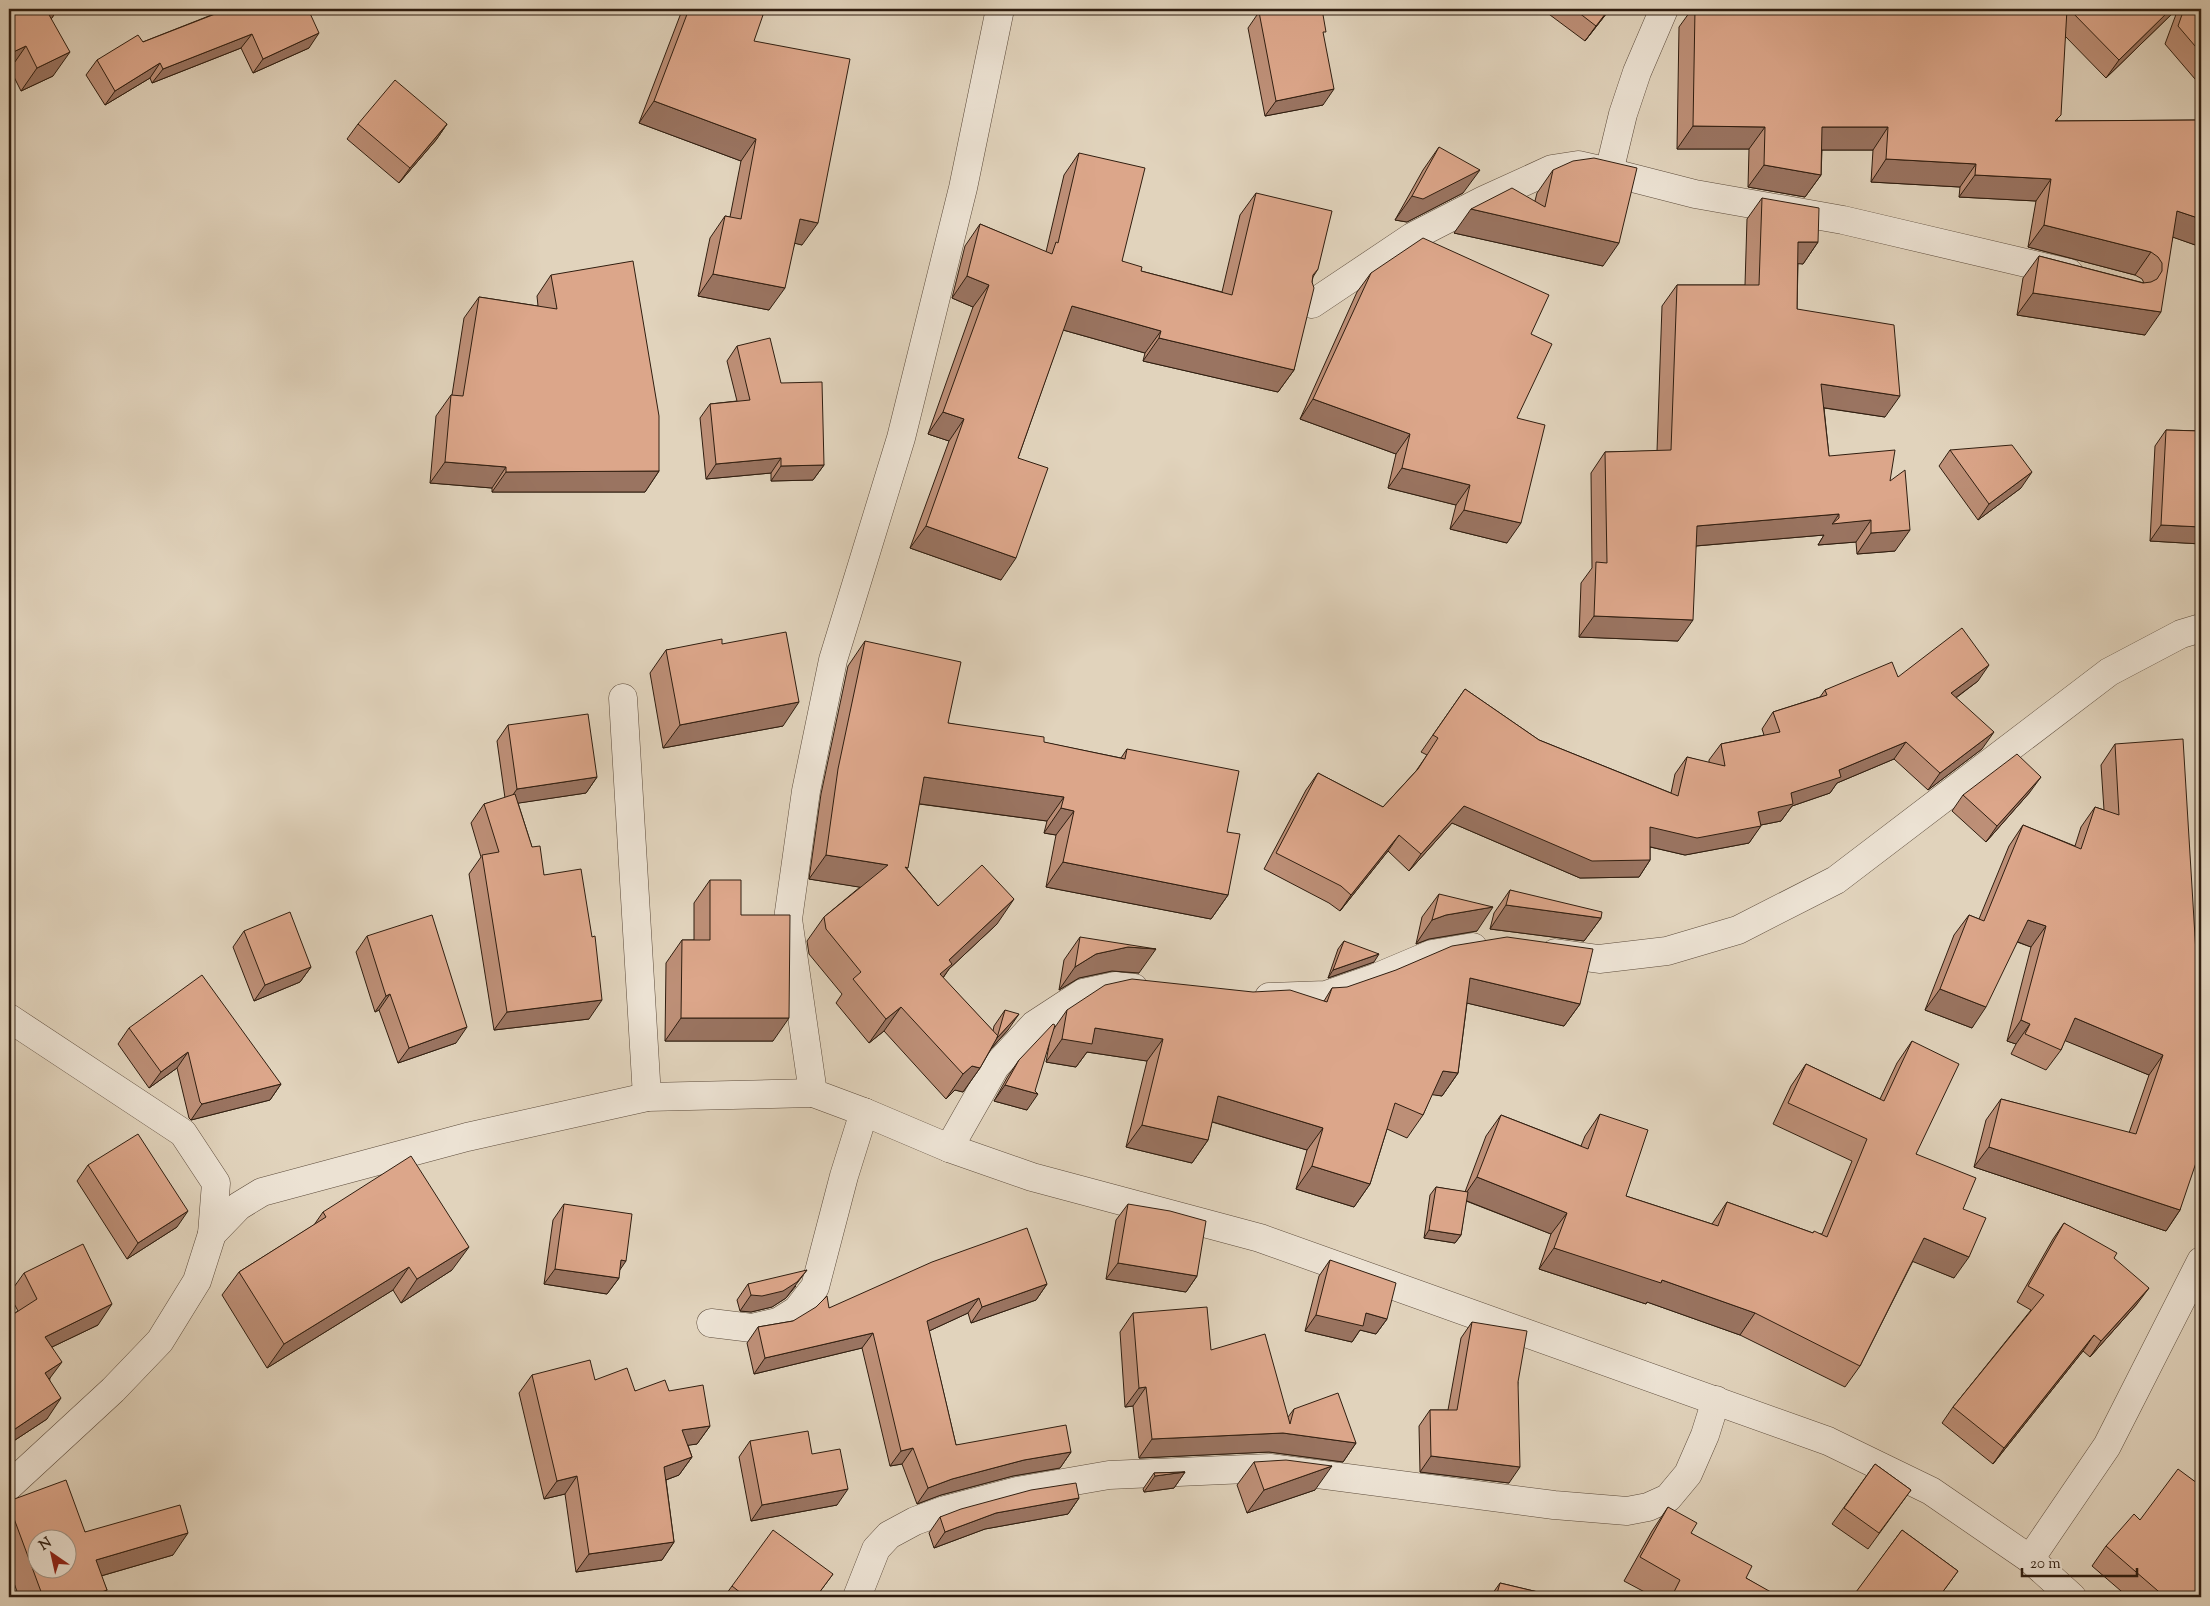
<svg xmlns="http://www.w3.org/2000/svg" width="2210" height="1606" viewBox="0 0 2210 1606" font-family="'Sorts Mill Goudy',serif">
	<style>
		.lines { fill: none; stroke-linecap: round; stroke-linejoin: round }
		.minor-casing { stroke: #5c4b3b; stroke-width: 29 }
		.tertiary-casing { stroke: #5c4b3b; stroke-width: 29 }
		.minor { stroke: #ece2d3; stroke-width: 28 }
		.tertiary { stroke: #ece2d3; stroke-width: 28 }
		.wall { fill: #bd8f77; stroke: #301e10 }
		.shaded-wall { fill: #9a7461; stroke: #301e10 }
		.building { fill: #dca68a; stroke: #301e10; fill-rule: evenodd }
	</style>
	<rect width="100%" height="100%" fill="#e1d3bc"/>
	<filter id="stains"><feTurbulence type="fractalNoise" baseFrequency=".004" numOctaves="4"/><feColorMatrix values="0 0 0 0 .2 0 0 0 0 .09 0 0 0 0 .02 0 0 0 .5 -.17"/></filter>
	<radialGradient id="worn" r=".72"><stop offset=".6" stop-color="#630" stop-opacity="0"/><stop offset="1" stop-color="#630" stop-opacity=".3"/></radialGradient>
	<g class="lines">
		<defs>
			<g id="minor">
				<polyline points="1609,172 1695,194 1843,220 2069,273"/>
				<polyline points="1312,304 1412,237 1484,200 1552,169 1578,165 1609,172 1623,114 1637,72 1664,9"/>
				<polyline points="623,698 647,1097"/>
				<polyline points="1555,953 1599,959 1667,951 1738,930 1836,880 2109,672 2181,634 2201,628"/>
				<polyline points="1269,997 1326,995 1375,978 1432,954 1473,947"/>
				<polyline points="9,1018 183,1133 216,1183 212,1234"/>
				<polyline points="949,1148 995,1067 1034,1025 1083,993 1115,986 1134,988"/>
				<polyline points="711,1323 752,1328 778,1322 797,1310 815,1287 844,1176 864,1112"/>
				<polyline points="9,1486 113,1390 160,1341 197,1281 212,1234 239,1206 262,1192 467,1137 647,1097 813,1093"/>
				<polyline points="2030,1559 2107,1446 2201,1261"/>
				<polyline points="857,1597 876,1549 889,1535 915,1521 945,1510 1017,1491 1109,1475 1270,1468 1554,1505 1627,1511 1648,1507 1668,1498 1688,1474 1705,1435 1716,1400"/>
			</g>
			<polyline id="tertiary" points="1000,9 963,188 901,438 833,660 806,791 788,919 813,1093 864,1112 949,1148 1032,1177 1260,1238 1828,1441 1931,1491 2030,1559 2072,1597"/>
		</defs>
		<use href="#minor" class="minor-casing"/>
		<use href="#tertiary" class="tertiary-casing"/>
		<use href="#minor" class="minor"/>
		<use href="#tertiary" class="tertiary"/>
	</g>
	<g class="wall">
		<polygon points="9,9 58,9 51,19 53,76 21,91 10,69"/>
		<polygon points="223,9 308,9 309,48 253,73 241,48 152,83 150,78 105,105 86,75 97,60 224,10"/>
		<polygon points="683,9 746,9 802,245 795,243 769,310 698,296 710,238 725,216 730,217 741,161 639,123 681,13"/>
		<polygon points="1542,9 1610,9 1585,41"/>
		<polygon points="1692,9 2177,9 2106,78 2065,36 2057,121 2201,120 2201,247 2173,237 2145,335 2017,315 2023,278 2039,256 2144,283 2142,279 2135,275 2028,247 2036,201 1959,197 1960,187 1871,182 1873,150 1822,150 1821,175 1805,197 1748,187 1749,149 1677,149 1679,27"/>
		<polygon points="2178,9 2201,9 2201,86 2165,44"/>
		<polygon points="1259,12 1323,35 1323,105 1265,116 1248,28"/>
		<polygon points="358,124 447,124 436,140 399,183 347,139"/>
		<polygon points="1439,147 1463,193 1407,222 1395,220 1423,170"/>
		<polygon points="1079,153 1122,261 1141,271 1222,292 1240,215 1256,193 1318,269 1313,277 1294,370 1278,392 1143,361 1145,353 1063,330 1018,458 1001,580 910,548 949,441 928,434 973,307 952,298 965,246 980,224 1046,252 1064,175"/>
		<polygon points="1553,170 1603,266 1454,233 1535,201 1537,193"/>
		<polygon points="1762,198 1818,242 1803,264 1798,263 1797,309 1885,417 1824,408 1829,456 1890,481 1895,551 1857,554 1856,542 1818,545 1824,535 1696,546 1678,641 1579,637 1581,583 1592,568 1591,473 1605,452 1657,451 1662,306 1677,285 1745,285 1747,219"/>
		<polygon points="1371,273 1531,334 1517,418 1507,543 1450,529 1456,505 1388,488 1396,454 1300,419 1357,292"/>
		<polygon points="551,275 659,471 645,492 492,492 492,488 430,483 436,416 451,395 452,395 464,318 479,297 538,306 537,296"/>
		<polygon points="737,346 781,383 824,465 813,480 771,481 771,473 706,479 700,418 710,404 737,401 727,361"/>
		<polygon points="2166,430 2201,431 2201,544 2150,541 2155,446"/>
		<polygon points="1950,450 2021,488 1978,520 1939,466"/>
		<polygon points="865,641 948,723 1121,758 1127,749 1227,832 1228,895 1211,919 1046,887 1056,835 1044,833 1047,821 919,804 907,869 938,906 997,924 949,969 943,978 993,1031 994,1026 1005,1010 1008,1030 991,1049 980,1068 963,1092 955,1090 946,1099 884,1031 869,1043 836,1003 842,994 809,954 807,941 824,917 860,887 809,879 821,794 848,666"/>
		<polygon points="722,644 783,726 663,748 650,673 666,650"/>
		<polygon points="1898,677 1978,681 1956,698 1982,749 1928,790 1894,759 1837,783 1830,793 1792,806 1781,821 1761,825 1749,843 1685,855 1650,847 1650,860 1639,877 1580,878 1452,823 1409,871 1388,851 1340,911 1329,903 1264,869 1306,790 1318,773 1383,807 1416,771 1427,755 1421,752 1465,689 1539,740 1671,793 1675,774 1687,757 1709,763 1709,760 1721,744 1764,735 1762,729 1773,712 1820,697 1825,690"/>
		<polygon points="508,725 597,777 586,793 518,803 532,847 544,875 589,1019 494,1030 469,874 481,857 471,823 484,804 505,798 497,741"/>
		<polygon points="2115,744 2195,937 2201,921 2201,1105 2200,1108 2180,1210 2166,1231 1974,1167 1986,1120 2001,1099 2129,1133 2149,1075 2065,1040 2061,1050 2046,1070 2011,1054 2016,1044 2007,1041 2031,947 2017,942 1972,1028 1925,1010 1954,935 1969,915 1979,919 2009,846 2023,825 2075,846 2081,827 2095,807 2104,810 2101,765"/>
		<polygon points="2030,792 1986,842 1952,811 1963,795"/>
		<polygon points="710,880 741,915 773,1041 665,1041 666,963 682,940 694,940 694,903"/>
		<polygon points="1510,890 1601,918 1584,941 1490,929 1494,913"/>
		<polygon points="1439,894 1477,931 1429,939 1416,944 1422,917"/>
		<polygon points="244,931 311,967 300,982 254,1001 233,947"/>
		<polygon points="367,936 456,1043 398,1063 379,1010 375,1012 356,952"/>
		<polygon points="1080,937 1139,973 1112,971 1079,978 1059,990 1064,960"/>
		<polygon points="1344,941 1374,962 1328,978 1338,949"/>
		<polygon points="1332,988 1580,1004 1564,1026 1467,1003 1458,1073 1442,1096 1432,1094 1423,1115 1407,1138 1387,1129 1370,1184 1354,1207 1296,1189 1307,1150 1212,1122 1208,1140 1192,1163 1126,1147 1147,1061 1087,1052 1076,1067 1046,1062 1050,1040 1027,1110 994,1101 1008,1076 1019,1060 1053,1030 1067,1010 1324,1001"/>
		<polygon points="129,1028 281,1084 270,1100 191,1120 189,1118 177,1068 149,1088 118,1044"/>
		<polygon points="1912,1041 1916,1154 1963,1209 1954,1278 1913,1261 1860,1366 1845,1387 1740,1335 1647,1302 1646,1304 1539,1269 1551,1234 1466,1201 1461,1235 1455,1243 1424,1238 1430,1195 1436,1187 1465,1192 1486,1136 1501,1115 1581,1146 1585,1136 1600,1114 1626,1196 1712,1224 1727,1202 1813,1233 1822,1234 1852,1161 1773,1124 1791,1086 1806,1064 1880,1099 1897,1063"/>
		<polygon points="88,1165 177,1227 127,1259 77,1181"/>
		<polygon points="564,1204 619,1278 607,1294 544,1284 553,1220"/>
		<polygon points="1128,1204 1197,1276 1186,1292 1106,1279 1116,1220"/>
		<polygon points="323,1212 452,1270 401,1303 393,1290 267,1368 222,1295 239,1272 314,1225"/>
		<polygon points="2064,1223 2114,1258 2137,1304 2090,1357 2083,1351 1993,1464 1942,1423 1953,1407 2031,1310 2017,1302 2053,1239"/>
		<polygon points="1330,1260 1387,1319 1376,1334 1360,1330 1352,1342 1305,1331 1319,1276"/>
		<polygon points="24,1273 98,1325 52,1347 47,1419 9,1444 9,1317 18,1311 9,1294"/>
		<polygon points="748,1284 796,1286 786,1298 772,1307 751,1312 740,1311 737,1300"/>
		<polygon points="1047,1284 1036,1300 971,1323 968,1313 929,1331 956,1445 1071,1452 1060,1468 1013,1476 941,1495 917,1504 902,1464 890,1466 862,1348 754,1374 747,1343 758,1327 793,1321 829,1308"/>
		<polygon points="1133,1313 1288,1417 1294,1409 1356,1443 1343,1462 1269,1452 1139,1458 1133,1406 1125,1407 1120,1332"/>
		<polygon points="1472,1322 1518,1382 1509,1483 1420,1472 1419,1426 1430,1410 1448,1410 1461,1338"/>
		<polygon points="532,1375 595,1380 635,1391 669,1391 710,1426 697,1444 688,1445 692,1457 679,1475 666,1480 674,1542 662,1560 576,1572 565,1494 544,1499 519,1393"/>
		<polygon points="750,1441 812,1454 837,1505 751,1521 739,1457"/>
		<polygon points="1254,1462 1315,1490 1247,1513 1237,1485"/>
		<polygon points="1875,1464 1911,1490 1868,1549 1832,1524"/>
		<polygon points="1185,1472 1174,1488 1144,1492 1143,1489 1154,1473"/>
		<polygon points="1079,1498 1068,1514 985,1529 934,1548 929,1533 940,1517"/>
		<polygon points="9,1501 85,1532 173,1555 101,1576 107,1590 102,1597 19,1597 9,1569"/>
		<polygon points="1668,1507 1691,1533 1746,1578 1778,1597 1654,1597 1624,1581 1652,1531"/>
		<polygon points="2140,1520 2201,1597 2128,1597 2092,1566 2106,1546"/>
		<polygon points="1902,1530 1958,1571 1939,1597 1853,1597"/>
		<polygon points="833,1574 816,1597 724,1597 732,1586"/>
		<polygon points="1500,1583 1559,1597 1490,1597"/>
	</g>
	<g class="shaded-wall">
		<polygon points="55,9 58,9 45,28 48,13"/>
		<polygon points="1609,9 1610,9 1585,41 1596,26"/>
		<polygon points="2171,9 2177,9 2106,78 2119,60"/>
		<polygon points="319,33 309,48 253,73 263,59"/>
		<polygon points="252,34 241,48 152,83 163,69"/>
		<polygon points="26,46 10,69 9,70 9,54"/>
		<polygon points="70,52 53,76 21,91 37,68"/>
		<polygon points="160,63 150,78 105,105 115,91"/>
		<polygon points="1334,89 1323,105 1265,116 1276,101"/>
		<polygon points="654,101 756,139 741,161 639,123"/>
		<polygon points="447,124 436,140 399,183 410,168"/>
		<polygon points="1693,126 1765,127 1749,149 1677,149"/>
		<polygon points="1822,127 1888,127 1873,150 1807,150"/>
		<polygon points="1886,159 1976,164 1960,187 1871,182"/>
		<polygon points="1764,165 1821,175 1805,197 1748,187"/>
		<polygon points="1480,170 1463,193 1407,222 1395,220 1412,196"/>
		<polygon points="1975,175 2051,179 2036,201 1959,197"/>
		<polygon points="1471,209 1619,243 1603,266 1454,233"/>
		<polygon points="2177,211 2201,219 2201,247 2161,233"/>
		<polygon points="800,219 818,223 802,245 785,241"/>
		<polygon points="2044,225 2151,252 2135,275 2028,247"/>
		<polygon points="1798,242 1818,242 1803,264 1784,263"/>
		<polygon points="713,274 785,288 769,310 698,296"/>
		<polygon points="967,276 989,285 973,307 952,298"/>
		<polygon points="2033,293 2161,312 2145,335 2017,315"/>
		<polygon points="1072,306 1161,331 1145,353 1056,328"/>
		<polygon points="1159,338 1294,370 1278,392 1143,361"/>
		<polygon points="1821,384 1900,396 1885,417 1806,405"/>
		<polygon points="1313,399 1410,434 1396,454 1300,419"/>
		<polygon points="943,412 964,419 949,441 928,434"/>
		<polygon points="781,458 771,473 706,479 716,464"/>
		<polygon points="445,462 506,467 492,488 430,483"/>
		<polygon points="824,465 813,480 771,481 781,466"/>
		<polygon points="1402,468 1470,485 1456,505 1388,488"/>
		<polygon points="659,471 645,492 492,492 506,472"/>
		<polygon points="2032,472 2021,488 1978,520 1989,504"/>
		<polygon points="1464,510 1521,523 1507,543 1450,529"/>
		<polygon points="1839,514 1833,523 1871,520 1856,542 1818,545 1824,535 1683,547 1697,526"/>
		<polygon points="2161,525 2201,527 2201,544 2150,541"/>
		<polygon points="926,526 1016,558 1001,580 910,548"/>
		<polygon points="1910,530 1895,551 1857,554 1871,533"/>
		<polygon points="1594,616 1693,620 1678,641 1579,637"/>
		<polygon points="1989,665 1978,681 1939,710 1951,693"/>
		<polygon points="799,702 783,726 663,748 680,725"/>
		<polygon points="1994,732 1982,749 1928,790 1940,773"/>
		<polygon points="1906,742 1894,759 1837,783 1830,793 1792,806 1781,821 1746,828 1758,812 1791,793 1839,770"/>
		<polygon points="597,777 586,793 506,805 517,789"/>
		<polygon points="924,777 1064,797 1047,821 906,802"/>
		<polygon points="2041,777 2030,792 1986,842 1997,826"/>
		<polygon points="1464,806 1650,860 1639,877 1580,878 1452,823 1409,871 1421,854"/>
		<polygon points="1061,808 1074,811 1056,835 1044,833"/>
		<polygon points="1761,826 1749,843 1685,855 1638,844 1650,827"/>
		<polygon points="1399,835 1388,851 1340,911 1351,895"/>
		<polygon points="826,855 888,865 871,889 809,879"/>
		<polygon points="1063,862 1228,895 1211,919 1046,887"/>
		<polygon points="1014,899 997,924 949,969 935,989 923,999 949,960"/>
		<polygon points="1506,905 1601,918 1584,941 1490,929"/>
		<polygon points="1493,907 1477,931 1429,939 1416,944 1432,920 1446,915"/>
		<polygon points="2028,920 2046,926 2031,947 2013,940"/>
		<polygon points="1128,947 1156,949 1139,973 1112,971 1079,978 1059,990 1075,967 1096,954"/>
		<polygon points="1379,954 1374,962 1328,978 1333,970"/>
		<polygon points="311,967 300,982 254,1001 265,985"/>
		<polygon points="1470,978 1580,1004 1564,1026 1454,1000"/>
		<polygon points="1940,989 1986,1007 1972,1028 1925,1010"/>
		<polygon points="390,994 379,1010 375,1012 386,996"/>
		<polygon points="602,1000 589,1019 494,1030 507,1012"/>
		<polygon points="901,1007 884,1031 869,1043 886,1019"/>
		<polygon points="1019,1014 1008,1030 986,1054 997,1038"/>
		<polygon points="681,1018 789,1018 773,1041 665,1041"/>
		<polygon points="2075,1018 2163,1055 2149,1075 2061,1039"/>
		<polygon points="2021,1020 2030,1024 2016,1044 2007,1041"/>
		<polygon points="467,1027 456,1043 398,1063 409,1048"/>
		<polygon points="1095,1028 1163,1039 1147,1061 1087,1052 1076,1067 1046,1062 1062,1039"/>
		<polygon points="188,1052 177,1068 149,1088 161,1072"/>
		<polygon points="972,1066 980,1068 963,1092 955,1090 946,1099 963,1074"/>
		<polygon points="1443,1071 1458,1073 1442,1096 1427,1094"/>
		<polygon points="281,1084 270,1100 191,1120 202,1104"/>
		<polygon points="1005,1085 1038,1094 1027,1110 994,1101"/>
		<polygon points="1218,1096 1323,1128 1307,1150 1203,1119"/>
		<polygon points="1142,1125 1208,1140 1192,1163 1126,1147"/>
		<polygon points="1989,1147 2180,1210 2166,1231 1974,1167"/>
		<polygon points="1312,1166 1370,1184 1354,1207 1296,1189"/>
		<polygon points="1477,1177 1567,1213 1551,1234 1462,1199"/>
		<polygon points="188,1211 177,1227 127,1259 138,1243"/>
		<polygon points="1429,1230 1461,1235 1455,1243 1424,1238"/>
		<polygon points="1924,1238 1969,1257 1954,1278 1909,1260"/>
		<polygon points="469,1247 452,1270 401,1303 417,1279"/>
		<polygon points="1554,1248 1662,1280 1755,1313 1740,1335 1647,1302 1646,1304 1539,1269"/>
		<polygon points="621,1260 626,1261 615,1277"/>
		<polygon points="1118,1263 1197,1276 1186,1292 1106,1279"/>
		<polygon points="409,1267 393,1290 267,1368 284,1344"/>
		<polygon points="555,1269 619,1278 607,1294 544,1284"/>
		<polygon points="807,1270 786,1298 772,1307 751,1312 740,1311 751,1295"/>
		<polygon points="1047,1284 1036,1300 971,1323 982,1307"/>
		<polygon points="2149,1288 2137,1304 2090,1357 2101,1341"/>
		<polygon points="979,1298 968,1313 916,1337 927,1321"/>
		<polygon points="112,1304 98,1325 31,1357 45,1337"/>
		<polygon points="1366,1313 1387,1319 1376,1334 1360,1330 1352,1342 1305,1331 1316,1315"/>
		<polygon points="873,1333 862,1348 754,1374 765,1358"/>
		<polygon points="2094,1335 2083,1351 1993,1464 2004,1448"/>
		<polygon points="62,1362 47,1382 45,1373"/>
		<polygon points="1146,1387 1133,1406 1125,1407 1139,1388"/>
		<polygon points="61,1398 47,1419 9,1444 9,1435 12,1431"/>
		<polygon points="710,1426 697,1444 670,1448 682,1430"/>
		<polygon points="1283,1433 1356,1443 1343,1462 1269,1452 1139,1458 1152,1439"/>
		<polygon points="913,1448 902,1464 890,1466 901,1451"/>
		<polygon points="1071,1452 1060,1468 1013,1476 941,1495 917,1504 928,1488 952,1479 1024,1460"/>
		<polygon points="1431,1456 1520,1467 1509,1483 1420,1472"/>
		<polygon points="692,1457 679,1475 652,1485 664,1467"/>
		<polygon points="1332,1466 1315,1490 1247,1513 1264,1490"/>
		<polygon points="1185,1472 1174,1488 1144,1492 1155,1476"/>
		<polygon points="577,1476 565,1494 544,1499 557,1481"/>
		<polygon points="848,1489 837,1505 751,1521 762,1505"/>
		<polygon points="1079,1498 1068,1514 985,1529 934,1548 945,1532 996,1513"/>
		<polygon points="188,1533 173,1555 80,1582 96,1560"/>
		<polygon points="674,1542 662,1560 576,1572 589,1554"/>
		<polygon points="107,1590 102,1597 88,1597"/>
	</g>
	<g class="building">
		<polygon points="9,9 55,9 48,13 70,52 37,68 26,46 9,54"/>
		<polygon points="228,9 308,9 319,33 263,59 252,34 163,69 160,63 115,91 97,60 138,35 143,42"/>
		<polygon points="689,9 746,9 763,15 754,41 850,59 818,223 800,219 785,288 713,274 725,216 741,219 756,139 654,101"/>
		<polygon points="1274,9 1322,9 1326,32 1323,32 1334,89 1276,101 1259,12"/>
		<polygon points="1574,9 1609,9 1596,26"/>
		<polygon points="1695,9 2067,9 2061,115 2055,121 2201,120 2201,219 2177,211 2161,312 2033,293 2039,256 2143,283 2151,282 2157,279 2162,271 2162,263 2158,257 2151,252 2044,225 2051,179 1975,175 1976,164 1886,159 1888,127 1822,127 1821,175 1764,165 1765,127 1693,126"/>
		<polygon points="2069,9 2171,9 2119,60"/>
		<polygon points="2184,9 2201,9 2201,53 2178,26"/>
		<polygon points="395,80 447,124 410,168 358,124"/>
		<polygon points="1439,147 1480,170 1423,199 1412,196"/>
		<polygon points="1079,153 1145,168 1122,261 1142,267 1141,271 1232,295 1256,193 1332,211 1318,269 1313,275 1312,282 1314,288 1294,370 1159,338 1161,331 1072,306 1018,458 1048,468 1016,558 926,526 964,419 943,412 989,285 967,276 980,224 1052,254 1056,242 1058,243"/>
		<polygon points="1594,158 1637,168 1619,243 1471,209 1512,188 1545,207 1553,170 1573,161"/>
		<polygon points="1762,198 1819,208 1818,242 1798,242 1797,309 1894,325 1900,396 1821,384 1829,456 1895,450 1890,481 1905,470 1910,530 1871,533 1871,520 1832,524 1839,518 1839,514 1697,526 1693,620 1594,616 1596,562 1607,563 1605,452 1671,450 1677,285 1759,285"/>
		<polygon points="1423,238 1549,295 1531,334 1552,344 1517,418 1545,425 1521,523 1464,510 1470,485 1402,468 1410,434 1313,399 1371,273"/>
		<polygon points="633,261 659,416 659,471 506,472 506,467 445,462 451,395 463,396 479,297 557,309 551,275"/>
		<polygon points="770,338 781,383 822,382 824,465 781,466 781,458 716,464 710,404 750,400 737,346"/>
		<polygon points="2166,430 2201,431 2201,527 2161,525"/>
		<polygon points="2012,445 2032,472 1989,504 1950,450"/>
		<polygon points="1962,628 1989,665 1951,693 1994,732 1940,773 1906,742 1839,770 1841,777 1791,793 1793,804 1758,812 1761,826 1697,838 1650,827 1650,860 1592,861 1464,806 1421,854 1399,835 1351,895 1341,886 1276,853 1318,773 1383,807 1418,769 1438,738 1433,735 1465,689 1539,740 1678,796 1687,757 1725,766 1721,744 1780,732 1773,712 1827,695 1825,690 1892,662 1898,677"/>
		<polygon points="786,632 799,702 680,725 666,650 722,639 722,644"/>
		<polygon points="865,641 961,662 948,723 1044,737 1044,742 1125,759 1127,749 1239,771 1227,832 1240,834 1228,895 1063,862 1074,811 1061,808 1064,797 924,777 908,868 905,867 938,906 982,865 1014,899 949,960 952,964 940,974 998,1036 980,1068 972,1066 963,1074 901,1007 886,1019 853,979 861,972 826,929 824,917 888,865 826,855 838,769"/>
		<polygon points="588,714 597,777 517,789 508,725"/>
		<polygon points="2183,739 2196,953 2201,940 2201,1105 2200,1108 2201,1108 2201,1148 2180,1210 1989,1147 2001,1099 2136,1134 2163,1055 2075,1018 2061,1050 2025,1034 2030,1024 2021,1020 2046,926 2028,920 1986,1007 1940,989 1969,915 1984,921 2023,825 2081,849 2095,807 2119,815 2115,744"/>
		<polygon points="2017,754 2041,777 1997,826 1963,795"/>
		<polygon points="515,794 532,847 540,846 544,875 581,869 592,937 595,936 602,1000 507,1012 482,855 499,852 484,804"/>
		<polygon points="710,880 741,880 741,915 790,915 789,1018 681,1018 682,940 710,940"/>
		<polygon points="1510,890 1602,912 1601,918 1506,905"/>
		<polygon points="1439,894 1493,907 1446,915 1432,920"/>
		<polygon points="290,912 311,967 265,985 244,931"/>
		<polygon points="432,915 467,1027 409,1048 390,994 386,996 367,936"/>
		<polygon points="1080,937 1156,949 1128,947 1096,954 1075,967"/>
		<polygon points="1507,937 1593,949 1580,1004 1470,978 1458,1073 1443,1071 1423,1115 1395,1103 1370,1184 1312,1166 1323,1128 1218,1096 1208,1140 1142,1125 1163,1039 1095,1028 1092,1044 1062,1039 1067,1010 1105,985 1132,979 1253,992 1290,990 1327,1002 1332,988 1347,987 1396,970 1452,946"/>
		<polygon points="1344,941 1379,954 1333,970"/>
		<polygon points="202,975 281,1084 202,1104 200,1102 188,1052 161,1072 129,1028"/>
		<polygon points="1005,1010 1019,1014 997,1038"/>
		<polygon points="1053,1024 1055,1025 1035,1091 1038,1094 1005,1085 1019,1060"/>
		<polygon points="1912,1041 1959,1064 1916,1154 1976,1178 1963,1209 1986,1218 1969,1257 1924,1238 1860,1366 1755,1313 1662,1280 1661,1283 1554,1248 1567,1213 1477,1177 1501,1115 1588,1149 1600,1114 1648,1130 1626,1196 1718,1226 1727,1202 1813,1233 1814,1231 1827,1237 1867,1139 1788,1103 1806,1064 1884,1101"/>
		<polygon points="138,1134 188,1211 138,1243 88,1165"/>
		<polygon points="411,1156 469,1247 417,1279 409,1267 284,1344 239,1272 326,1217 323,1212"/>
		<polygon points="1436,1187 1468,1192 1461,1235 1429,1230"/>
		<polygon points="564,1204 632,1214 626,1261 621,1260 619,1278 555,1269"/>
		<polygon points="1128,1204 1170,1211 1206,1221 1197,1276 1118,1263"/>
		<polygon points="2064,1223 2117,1253 2114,1258 2149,1288 2101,1341 2094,1335 2004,1448 1953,1407 2044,1295 2028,1286"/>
		<polygon points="1027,1228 1047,1284 982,1307 979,1298 927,1321 956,1445 1066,1425 1071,1452 1024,1460 952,1479 928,1488 913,1448 901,1451 873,1333 765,1358 758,1327 793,1321 816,1307 827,1296 829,1308 932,1262"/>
		<polygon points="83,1244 112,1304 45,1337 62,1362 45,1373 61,1398 12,1431 9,1426 9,1317 37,1299 24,1273"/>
		<polygon points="1330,1260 1396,1283 1387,1319 1366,1313 1363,1326 1316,1315"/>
		<polygon points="807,1270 797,1282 783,1291 762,1296 751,1295 748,1284"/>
		<polygon points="1207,1307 1211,1350 1265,1334 1290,1424 1294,1409 1338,1393 1356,1443 1283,1433 1152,1439 1146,1387 1139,1388 1133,1313"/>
		<polygon points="1472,1322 1527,1331 1518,1382 1520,1467 1431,1456 1430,1410 1457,1410"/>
		<polygon points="590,1360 595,1380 627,1368 635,1391 665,1380 669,1391 703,1385 710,1426 682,1430 692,1457 664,1467 674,1542 589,1554 577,1476 557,1481 532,1375"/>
		<polygon points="808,1431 812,1454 840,1449 848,1489 762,1505 750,1441"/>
		<polygon points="1286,1460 1332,1466 1264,1490 1254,1462"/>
		<polygon points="1875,1464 1911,1490 1879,1533 1844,1508"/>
		<polygon points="2178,1469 2201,1486 2201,1597 2165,1597 2106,1546 2134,1514 2140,1520"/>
		<polygon points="1185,1472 1155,1476 1154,1473"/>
		<path d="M66 1480 85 1532 180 1505 188 1533 96 1560 107 1590 88 1597H43L9 1505V1501ZM38 1538H68V1568H38Z"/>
		<polygon points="1076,1483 1079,1498 996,1513 945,1532 940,1517 961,1509 1031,1490"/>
		<polygon points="1668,1507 1697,1523 1691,1533 1752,1566 1746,1578 1778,1596 1778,1597 1680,1597 1673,1594 1680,1580 1640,1557"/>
		<polygon points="773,1530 833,1574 816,1597 746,1597 732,1586"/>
		<polygon points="1902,1530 1958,1571 1939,1597 1863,1597 1856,1592"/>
		<polygon points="1500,1583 1559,1597 1496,1597"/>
	</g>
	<rect width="2210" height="1606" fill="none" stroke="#e1d3bc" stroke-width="30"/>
	<rect x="10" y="10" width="2190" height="1586" fill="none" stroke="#301e10" stroke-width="2.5"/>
	<rect x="15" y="15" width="2180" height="1576" fill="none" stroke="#301e10"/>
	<g transform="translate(52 1554) rotate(326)"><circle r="24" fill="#ece2d3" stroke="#a19485"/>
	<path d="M0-4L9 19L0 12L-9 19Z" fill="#8f2418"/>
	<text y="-8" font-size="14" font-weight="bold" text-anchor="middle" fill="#301e10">N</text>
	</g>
	<path d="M2022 1568v8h115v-8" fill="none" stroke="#301e10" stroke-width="2.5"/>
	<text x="2030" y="1568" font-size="15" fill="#301e10" stroke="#ece2d3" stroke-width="4" paint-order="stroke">20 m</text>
	<rect width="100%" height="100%" filter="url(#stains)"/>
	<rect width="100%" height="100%" fill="url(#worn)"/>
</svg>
